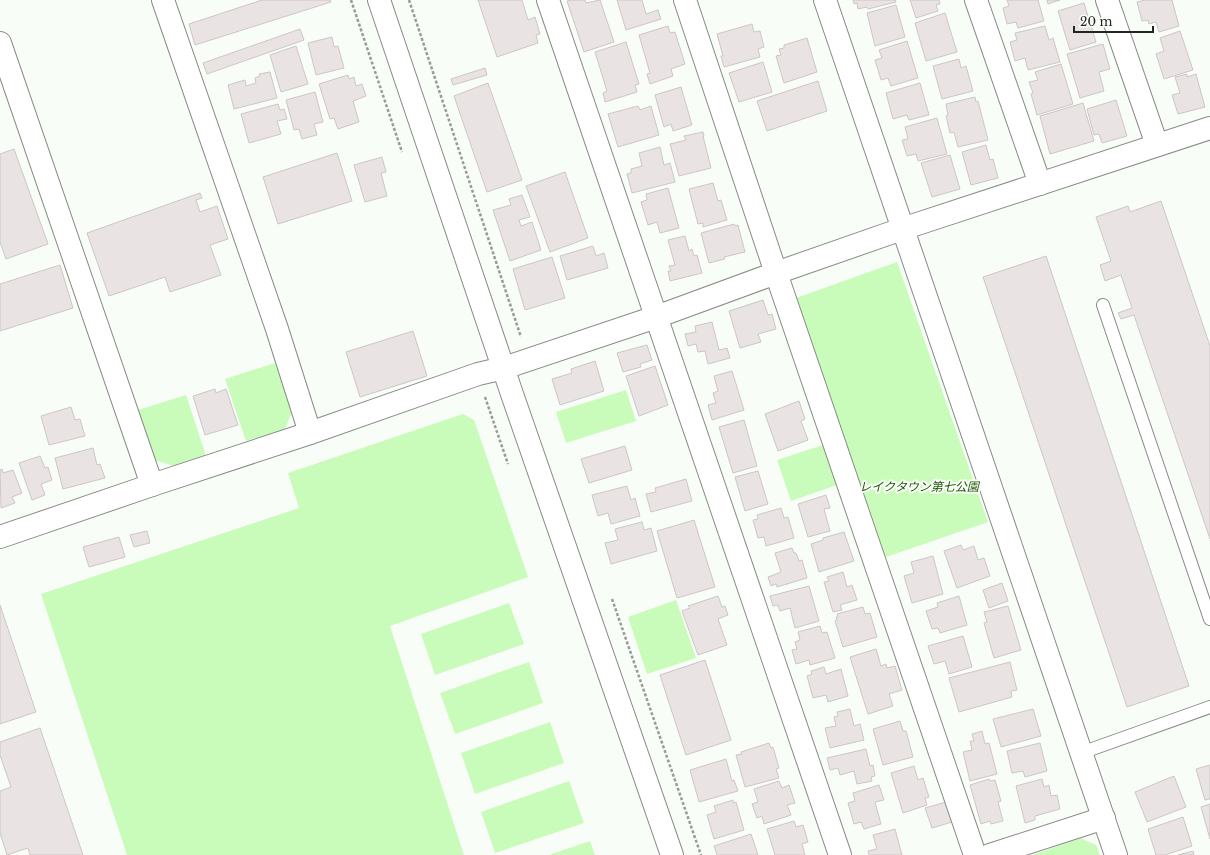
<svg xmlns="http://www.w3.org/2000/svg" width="1210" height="855" viewBox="0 0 1210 855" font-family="'Libre Baskerville','Noto Sans JP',serif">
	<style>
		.green { fill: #c9fbba }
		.building { fill: #eae3e3; stroke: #cdc6c6 }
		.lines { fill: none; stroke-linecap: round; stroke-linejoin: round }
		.lane-casing { stroke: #888b87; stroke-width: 14 }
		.street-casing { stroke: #888b87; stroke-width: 24 }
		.secondary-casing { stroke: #888b87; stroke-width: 24 }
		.path { stroke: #989b97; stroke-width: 2.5; stroke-dasharray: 3 2; stroke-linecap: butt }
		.lane { stroke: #fff; stroke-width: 12 }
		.street { stroke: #fff; stroke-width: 22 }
		.secondary { stroke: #fff; stroke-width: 22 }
		.labels { text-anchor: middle; stroke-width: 4; stroke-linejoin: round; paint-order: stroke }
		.park-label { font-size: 12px; font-style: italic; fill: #1f5704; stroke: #f9fdf8 }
	</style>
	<rect width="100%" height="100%" fill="#f9fdf8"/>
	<g class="green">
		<polygon points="897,262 988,522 886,557 796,298"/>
		<polygon points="275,363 292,412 285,429 246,441 225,379"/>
		<polygon points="626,390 636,421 566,443 556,412"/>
		<polygon points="186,395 206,456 174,466 154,460 138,410"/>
		<polygon points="463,414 474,420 528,577 390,626 464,855 127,855 41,594 299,508 288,473"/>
		<polygon points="823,445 837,485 791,501 777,460"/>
		<polygon points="676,600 696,658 647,674 628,617"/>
		<polygon points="509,603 524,644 435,675 421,634"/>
		<polygon points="529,662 543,703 455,734 440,693"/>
		<polygon points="550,722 564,763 475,794 461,753"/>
		<polygon points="569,781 584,823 495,853 481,812"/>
		<polygon points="1080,838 1096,845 1100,855 1033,855"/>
		<polygon points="590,841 595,855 549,855"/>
	</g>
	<g class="building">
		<polygon points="262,0 330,0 331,2 195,45 189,24"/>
		<polygon points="478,0 522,0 528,20 535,17 540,34 536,35 538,43 497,57"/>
		<polygon points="571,0 585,0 586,3 600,0 614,42 584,52 567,1"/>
		<polygon points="617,0 642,0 646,14 658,10 661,19 626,30"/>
		<polygon points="853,0 895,0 896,2 868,9 867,7 858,9 857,3 854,4"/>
		<polygon points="910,0 939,0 940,4 936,5 938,11 916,18"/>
		<polygon points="1007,0 1038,0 1044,21 1018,28 1016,22 1007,24 1003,8 1009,6"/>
		<polygon points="1047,0 1060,0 1048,4"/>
		<polygon points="1145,0 1172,0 1179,26 1159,32 1156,22 1149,24 1148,20 1142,21 1137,2"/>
		<polygon points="1084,3 1096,42 1070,50 1058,11"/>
		<polygon points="896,5 905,37 875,46 867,13"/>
		<polygon points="945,13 957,52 926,61 915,23"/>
		<polygon points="752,24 754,32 760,31 764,47 758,49 760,57 724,67 721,56 723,56 717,34"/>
		<polygon points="668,26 670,33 675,32 685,64 671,69 673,76 650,84 647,74 650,73 639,35"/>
		<polygon points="1045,26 1049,40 1053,38 1060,62 1028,70 1025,58 1015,61 1010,42 1017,40 1015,33"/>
		<polygon points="300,29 304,40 207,74 203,63"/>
		<polygon points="1180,31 1193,70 1164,79 1156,54 1164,51 1160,38"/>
		<polygon points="332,37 334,47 338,46 344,68 316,75 308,43"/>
		<polygon points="807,38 817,72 784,83 776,56 781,55 779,49 784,48 784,45"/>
		<polygon points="907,41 918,78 891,86 888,78 881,80 875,60 882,58 879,50"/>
		<polygon points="626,42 639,84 635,85 637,92 605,102 603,93 607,91 595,52"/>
		<polygon points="1103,44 1110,69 1099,72 1104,91 1080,98 1067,54"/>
		<polygon points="296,46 308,84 281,92 270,55"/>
		<polygon points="959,59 961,68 966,66 973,91 942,99 933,66"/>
		<polygon points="763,62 772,92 739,102 729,73"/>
		<polygon points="1061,64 1073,104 1037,115 1031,94 1033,93 1029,82 1038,80 1035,72"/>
		<polygon points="485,68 487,75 453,85 451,79"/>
		<polygon points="270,72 277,98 234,109 228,85 245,80 246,86 256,83 255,78 260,76 259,74"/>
		<polygon points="1187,74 1187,77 1196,74 1205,107 1178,114 1172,95 1180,93 1175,77"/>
		<polygon points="348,75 349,79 354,77 356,86 362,84 366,96 353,101 359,122 338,129 334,118 330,119 319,84"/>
		<polygon points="818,81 827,111 767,131 757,101"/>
		<polygon points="488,83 522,180 487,192 454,96"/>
		<polygon points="920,83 929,115 909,120 907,115 893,119 886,93"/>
		<polygon points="681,87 692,125 673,131 671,124 664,127 655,95"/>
		<polygon points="315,92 323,122 314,124 317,135 302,139 299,129 294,130 286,100"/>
		<polygon points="975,97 976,102 978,101 988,140 958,147 954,132 950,133 946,116 948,115 946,104"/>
		<polygon points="1116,100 1127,136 1102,143 1099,134 1094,135 1087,109"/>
		<polygon points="1083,103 1094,141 1050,154 1040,116"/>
		<polygon points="278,104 280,110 284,109 287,119 277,121 281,134 249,143 241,114"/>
		<polygon points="638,106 640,110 651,106 659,135 618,147 608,114"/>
		<polygon points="937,118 947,154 918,161 916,154 907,156 902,140 908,139 905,127"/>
		<polygon points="703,132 704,136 703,136 711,168 679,176 670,144 686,140 684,136"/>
		<polygon points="986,145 990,160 993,159 998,178 971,185 962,152"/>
		<polygon points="660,147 664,165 670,163 675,182 632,193 627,174 631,173 631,169 642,166 639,153"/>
		<polygon points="14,149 48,244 6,259 0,242 0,154"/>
		<polygon points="337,153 352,201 278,224 263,177"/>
		<polygon points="950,155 960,189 932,197 921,163"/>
		<polygon points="382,157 386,172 381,173 387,196 365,202 354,165"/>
		<polygon points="565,172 588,238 550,252 526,186"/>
		<polygon points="713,183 718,201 721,200 727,220 703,227 703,223 698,224 689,189"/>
		<polygon points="668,188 679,228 660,233 657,222 648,225 641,202 647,200 646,194"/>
		<polygon points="200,193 202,198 196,200 200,212 217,206 228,239 210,245 221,275 170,292 165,277 109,296 87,233"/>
		<polygon points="522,195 530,217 519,220 521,226 532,222 541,250 510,261 493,210 511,205 509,199"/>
		<polygon points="1161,201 1210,346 1210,539 1134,315 1121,319 1118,313 1132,308 1121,275 1105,281 1100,265 1111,261 1096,217 1128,206 1130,212"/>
		<polygon points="734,224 735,226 738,225 745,252 724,257 725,259 709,263 701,233"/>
		<polygon points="685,236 689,251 692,249 694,256 697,255 702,273 670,281 668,271 671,271 669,266 675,265 668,240"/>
		<polygon points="593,246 596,256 604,253 608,268 567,280 560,256"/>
		<polygon points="1046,256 1189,686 1127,707 983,277"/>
		<polygon points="552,257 565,298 525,310 513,269"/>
		<polygon points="60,265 73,308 0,331 0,284"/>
		<polygon points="763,300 768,315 772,314 776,329 758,334 761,342 740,348 729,311"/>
		<polygon points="712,322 719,350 727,348 730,358 708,364 705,351 698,352 696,344 688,346 685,334 696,332 695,326"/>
		<polygon points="413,331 427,376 360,397 346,352"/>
		<polygon points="647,345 652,360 640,364 641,367 623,372 617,353"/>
		<polygon points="595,361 604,391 560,405 552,379 572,373 571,369"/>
		<polygon points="655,366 668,405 639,416 626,376"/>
		<polygon points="732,371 744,410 712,420 708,405 716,403 713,393 718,391 714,376"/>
		<polygon points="215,389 216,393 226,389 238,425 205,435 193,396"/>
		<polygon points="799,401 805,419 801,421 808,440 778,451 765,414"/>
		<polygon points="71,407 75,420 80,419 85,436 49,445 41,416"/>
		<polygon points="744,420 757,466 733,473 719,427"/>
		<polygon points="625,446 632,470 589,483 581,459"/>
		<polygon points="93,448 97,465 100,464 105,478 63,489 55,458"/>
		<polygon points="40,456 45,468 48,467 52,480 41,484 45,495 32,500 19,463"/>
		<polygon points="2,469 3,473 13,470 22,493 12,497 15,503 1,508 0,470"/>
		<polygon points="758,471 768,504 745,511 735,477"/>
		<polygon points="686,479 692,501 651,512 646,494 656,492 655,488"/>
		<polygon points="627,486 631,500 635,498 640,516 611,524 608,513 598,516 592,495"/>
		<polygon points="826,495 830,508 824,509 830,531 808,537 798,504"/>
		<polygon points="781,508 784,518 788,517 794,538 766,546 764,537 758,538 753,520 758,519 757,515"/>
		<polygon points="694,520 715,587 677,598 657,531"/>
		<polygon points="642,522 644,530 651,528 657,551 611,564 605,543 618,540 615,529"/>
		<polygon points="147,531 150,543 134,547 130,535"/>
		<polygon points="844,532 854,561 819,572 811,544 823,540 823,538"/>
		<polygon points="119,537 125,557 89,567 83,547"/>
		<polygon points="961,545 963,550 974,546 978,560 984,558 990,576 957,588 944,551"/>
		<polygon points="792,548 794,553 796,553 799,561 802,560 807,578 777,587 776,584 771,586 768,577 781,572 775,553"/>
		<polygon points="933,556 943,594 912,603 904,576 914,573 911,562"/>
		<polygon points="843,572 847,587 852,585 857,600 840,605 842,610 833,612 824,582 829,581 827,577"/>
		<polygon points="1002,583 1008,601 989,608 983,590"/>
		<polygon points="809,586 819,621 795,628 790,608 780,611 778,605 773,606 770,596"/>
		<polygon points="718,596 722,607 725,606 728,615 718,619 727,645 698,655 682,611 690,608 688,606"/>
		<polygon points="959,596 967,625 940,633 938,628 932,629 926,611 938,607 937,603"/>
		<polygon points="0,605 36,712 0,724"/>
		<polygon points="1008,606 1021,650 994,658 984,623 987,622 984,612"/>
		<polygon points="863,607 865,614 870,613 877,637 843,647 835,621 837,620 836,617 838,617 837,614"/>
		<polygon points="820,626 822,633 827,632 835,658 810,665 809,660 796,664 792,650 797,649 795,642 800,640 798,632"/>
		<polygon points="963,636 972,667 949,674 945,661 934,664 928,646"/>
		<polygon points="876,649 881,666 886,664 887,668 895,666 902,690 889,694 893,706 868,714 850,657"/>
		<polygon points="705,660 731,740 686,755 660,675"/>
		<polygon points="1010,662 1017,690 1011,691 1012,697 959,712 949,678"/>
		<polygon points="824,667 826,674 841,669 848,696 828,702 826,695 813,698 807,676 812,674 811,671"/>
		<polygon points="850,709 854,726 860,724 864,740 830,748 825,728 836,726 834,717 838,716 837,712"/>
		<polygon points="1033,709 1041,736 1001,747 993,719"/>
		<polygon points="900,721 903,731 906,731 913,757 883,765 873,729"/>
		<polygon points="40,728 83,855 30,855 28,848 7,855 2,839 0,833 0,791 11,787 0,755 0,742"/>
		<polygon points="982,731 985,744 989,743 997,774 970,781 963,752 972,750 970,741 974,741 972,734"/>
		<polygon points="769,743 771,748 773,747 779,768 776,769 779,778 745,787 736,755 742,754 741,752"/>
		<polygon points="1040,743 1047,771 1025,777 1023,771 1012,773 1007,751"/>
		<polygon points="866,749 870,766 873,765 875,776 871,777 872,781 857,784 854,771 840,775 838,768 830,770 827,758"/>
		<polygon points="726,759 732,781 734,780 738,791 699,802 690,770"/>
		<polygon points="1210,765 1210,799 1205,800 1196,769"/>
		<polygon points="914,766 918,780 923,778 929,797 925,798 927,805 903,813 891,773"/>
		<polygon points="1174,776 1186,807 1147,822 1135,792"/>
		<polygon points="989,779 990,781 995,780 1001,801 998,802 1003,821 991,824 990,821 981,824 970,785"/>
		<polygon points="1042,779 1044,787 1049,785 1051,796 1057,795 1060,809 1035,816 1035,820 1025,823 1016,786"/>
		<polygon points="779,781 782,788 789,785 795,803 787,805 791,815 764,824 762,816 757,818 752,804 758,802 754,789"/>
		<polygon points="879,785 884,800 875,802 881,824 864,829 861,822 854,824 848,803 855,801 853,793"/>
		<polygon points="733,800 733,803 736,802 744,830 714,839 707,815 716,812 714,806"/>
		<polygon points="946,802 952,822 932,828 925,808"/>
		<polygon points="1210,804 1210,839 1201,807"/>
		<polygon points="1183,817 1192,846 1165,855 1156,855 1148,829"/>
		<polygon points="794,821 796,827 803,825 808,842 802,844 805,855 775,855 767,829"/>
		<polygon points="895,829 902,855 869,855 868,851 877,849 873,835"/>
		<polygon points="751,834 758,855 717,855 714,846"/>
		<polygon points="1193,851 1194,855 1178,855"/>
	</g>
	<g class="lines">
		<defs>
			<g id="lane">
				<polyline points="1103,305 1210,619"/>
				<polyline points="1081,753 1210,707"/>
			</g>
			<g id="street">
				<polyline points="163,0 277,329 310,433"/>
				<polyline points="548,0 840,855"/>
				<polyline points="685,0 776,273 975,855"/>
				<polyline points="825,0 1116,855"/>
				<polyline points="976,0 1040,184"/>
				<polyline points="1107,0 1157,145"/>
				<polyline points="0,43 152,485"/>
				<polyline points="0,537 152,485 310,433 478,374 504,368 656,317 776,273 902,229 1210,128"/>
				<polyline points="990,855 1104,818"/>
			</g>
			<polyline id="secondary" points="379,0 512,394 672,855"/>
		</defs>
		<use href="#lane" class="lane-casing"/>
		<use href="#street" class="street-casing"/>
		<use href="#secondary" class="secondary-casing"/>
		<g class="path">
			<polyline points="351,0 402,152"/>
			<polyline points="409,0 521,337"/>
			<polyline points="485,397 508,464"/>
			<polyline points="612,599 701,855"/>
		</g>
		<use href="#lane" class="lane"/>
		<use href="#street" class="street"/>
		<use href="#secondary" class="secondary"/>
	</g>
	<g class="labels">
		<g class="park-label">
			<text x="919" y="491">レイクタウン第七公園</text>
		</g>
	</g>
	<path d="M1074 26v6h79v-6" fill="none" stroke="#232523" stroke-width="2"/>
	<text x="1080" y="26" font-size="12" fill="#232523" stroke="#f9fdf8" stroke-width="3" paint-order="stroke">20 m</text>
</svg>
